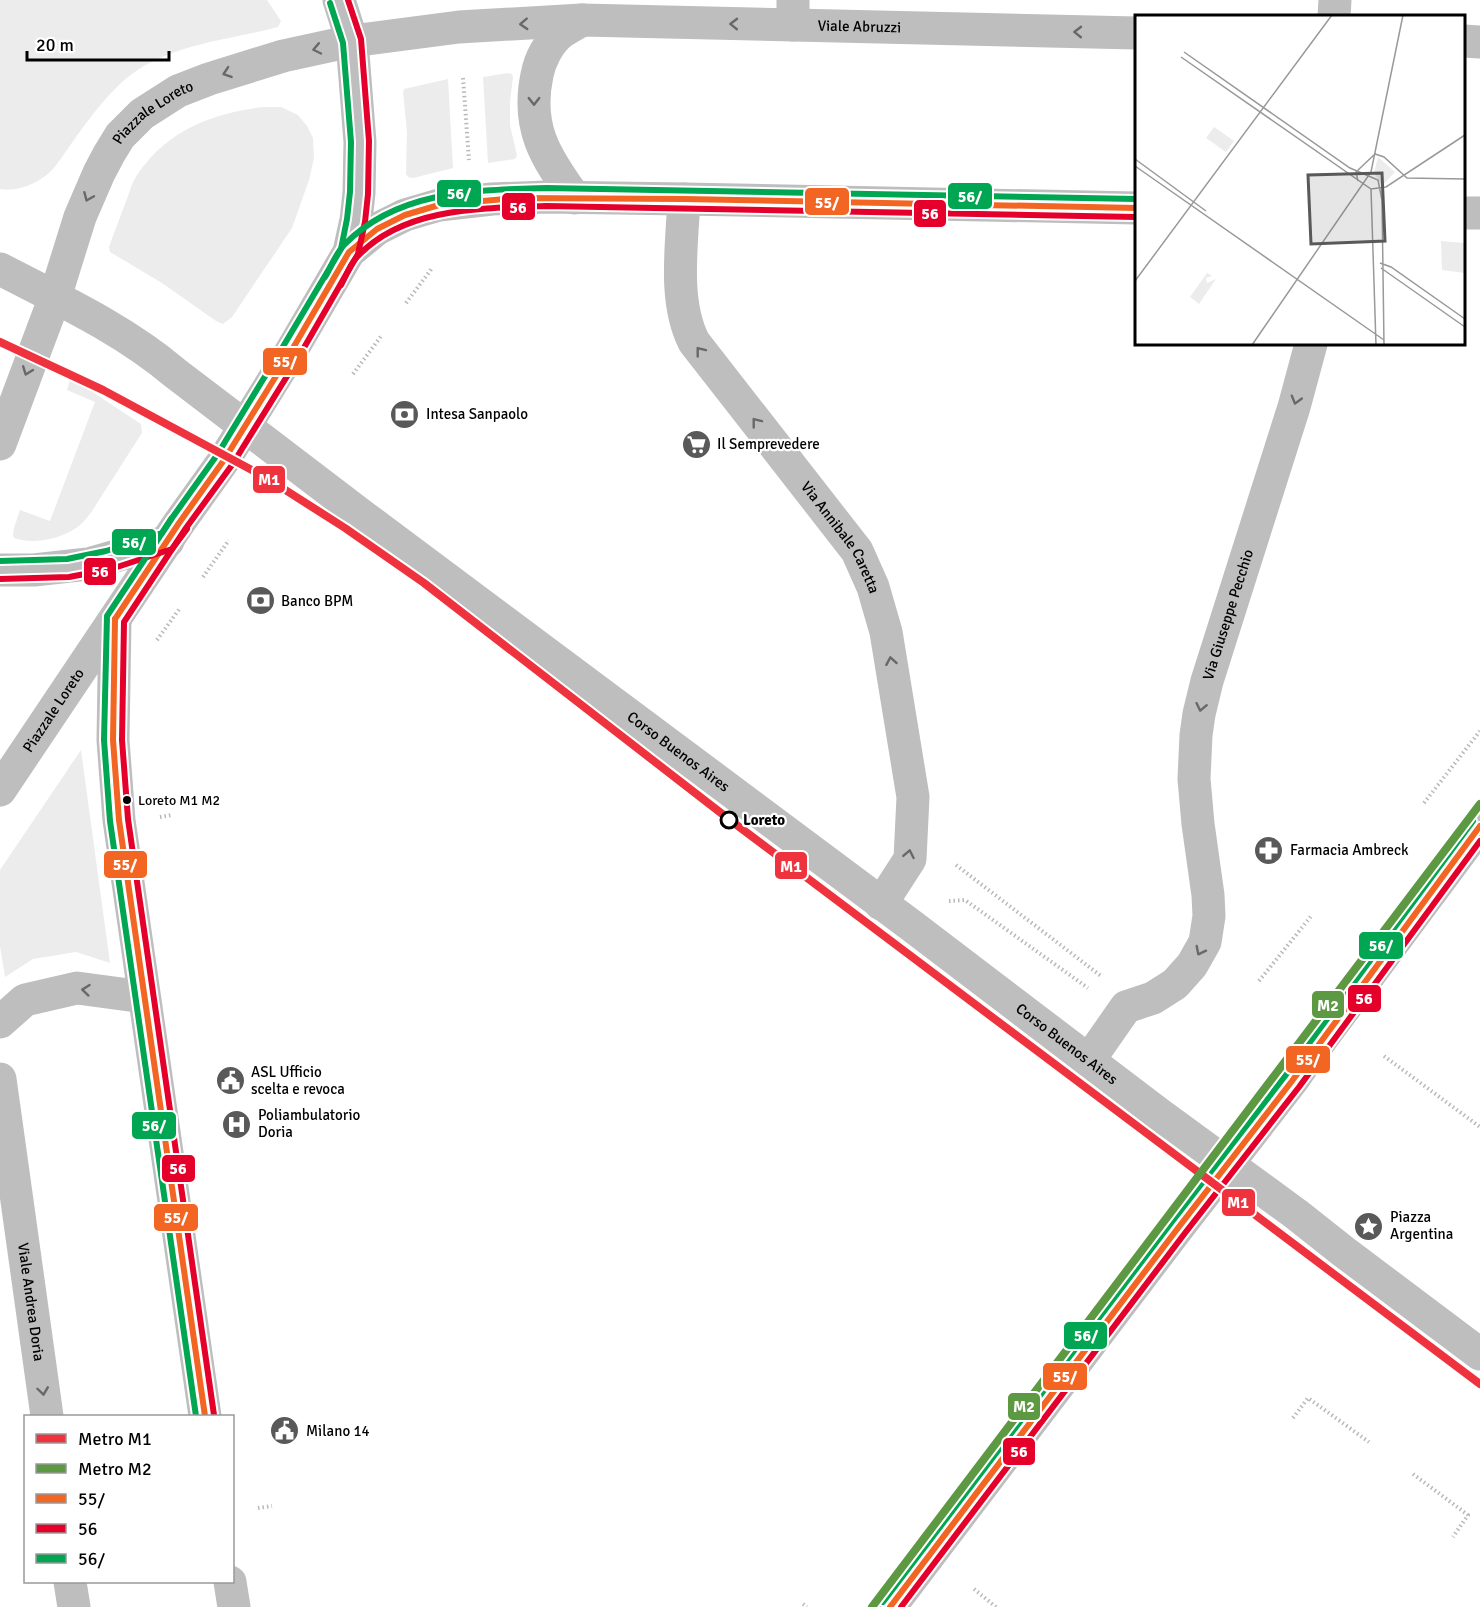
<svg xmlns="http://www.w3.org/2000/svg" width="1480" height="1607" viewBox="0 0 1480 1607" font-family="Signika,sans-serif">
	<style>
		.green { fill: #ececec }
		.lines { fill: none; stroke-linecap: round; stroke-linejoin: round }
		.path { stroke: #b9b9b9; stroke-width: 4; stroke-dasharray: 1.5 3; stroke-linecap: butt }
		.minor { stroke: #bebebe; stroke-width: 33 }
		.major { stroke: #bebebe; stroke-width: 33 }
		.bus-1-casing { stroke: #fff; stroke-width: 10 }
		.bus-2-casing { stroke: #fff; stroke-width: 10 }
		.bus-3-casing { stroke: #fff; stroke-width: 10 }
		.bus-1 { stroke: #f26522; stroke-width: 6 }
		.bus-2 { stroke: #e4002b; stroke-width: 6 }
		.bus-3 { stroke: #00a651; stroke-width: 6 }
		.metro-1-casing { stroke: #fff; stroke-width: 12 }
		.metro-2-casing { stroke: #fff; stroke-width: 12 }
		.metro-1 { stroke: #ee333e; stroke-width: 8 }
		.metro-2 { stroke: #5d9842; stroke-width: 8 }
		.oneway { stroke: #686868 }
		.bus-dot { fill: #000; stroke: #fff; stroke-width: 2 }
		.stop-dot { fill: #fff; stroke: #000; stroke-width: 3 }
		.labels { text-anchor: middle; stroke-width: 4.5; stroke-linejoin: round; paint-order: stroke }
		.bus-label { font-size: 14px; fill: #000; stroke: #fff; text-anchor: start }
		.street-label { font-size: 15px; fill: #000; stroke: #fff }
		.poi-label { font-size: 15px; fill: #000; stroke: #fff; text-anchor: start }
		.stop-label { font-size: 15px; font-weight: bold; fill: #000; stroke: #fff; text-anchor: start }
		.inset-road { fill: none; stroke: #999; stroke-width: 1.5 }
		.view { fill: #595959; fill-opacity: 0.15; stroke: #595959; stroke-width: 3 }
		.inset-edge { fill: none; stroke: #000; stroke-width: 3 }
		.line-badge { stroke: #fff; stroke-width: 2 }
		.badge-label { font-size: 16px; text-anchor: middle; font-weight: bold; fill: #fff }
	</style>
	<rect width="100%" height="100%" fill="#fff"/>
	<g class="green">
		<path d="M0 0H267L281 21 278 27C222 42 158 44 115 89 98 106 83 127 69 147 64 154 59 162 53 169 40 183 19 192 0 189Z"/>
		<polygon points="508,73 512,74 513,77 510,102 510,125 517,156 515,159 488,163 483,77"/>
		<polygon points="448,79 453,168 413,178 408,177 406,174 407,132 403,92 404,89"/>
		<path d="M264 107H281L298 115 307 126 313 138 314 158 309 180 292 228 232 317 223 324 216 321 162 283 110 252 109 247C114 232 120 218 125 204 128 197 130 189 133 182 161 133 210 113 264 107Z"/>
		<path d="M73 379 141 424 142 433C129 453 117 472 104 492 97 503 88 520 76 528 60 539 33 545 14 538L13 534 14 528 20 510 50 521 95 402 67 390 70 380Z"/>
		<polygon points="81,750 110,963 76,952 33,959 5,977 0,946 0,870"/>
	</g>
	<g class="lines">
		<g class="path">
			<polyline points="463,78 469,160"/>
			<polyline points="406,303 433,267"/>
			<polyline points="353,374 382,335"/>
			<polyline points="203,577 229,540"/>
			<polyline points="157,640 180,608"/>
			<polyline points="1424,803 1480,731"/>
			<polyline points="160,817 172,815"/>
			<polyline points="956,865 1101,976"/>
			<polyline points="949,901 965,900 1088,988"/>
			<polyline points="1259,981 1312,915"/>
			<polyline points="1384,1056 1480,1127"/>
			<polyline points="1293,1418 1308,1398 1369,1442"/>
			<polyline points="1413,1474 1468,1515 1453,1537"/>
			<polyline points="258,1508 272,1506"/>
			<polyline points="974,1589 996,1607"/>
			<polyline points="803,1604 807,1607"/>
		</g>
		<g class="minor">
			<polyline points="1334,16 1335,0"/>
			<polyline points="793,25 793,0"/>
			<path d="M575 198C545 157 526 127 537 75 540 59 549 42 562 32 568 28 576 24 582 20"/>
			<path id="s1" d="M684 199C682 244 673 301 694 342L857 551 873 587 886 632 913 797 910 859 881 904"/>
			<polyline points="115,619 113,740 119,820 205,1416"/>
			<polyline points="0,1022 25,1000 77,988 144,997"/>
			<path id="s2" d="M1089 1060 1126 1007 1153 998 1175 984 1192 965 1205 942 1209 916 1208 895 1198 824 1194 779 1196 735 1199 714 1207 681 1294 407 1311 344"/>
			<path id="s3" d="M0 1079 47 1416"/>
			<polyline points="70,1582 74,1607"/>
			<polyline points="230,1582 234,1607"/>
			<polyline points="890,1607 1178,1228 1292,1081 1315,1048 1480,826"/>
		</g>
		<g class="major">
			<polyline points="1464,41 1480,42"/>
			<polyline points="1464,213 1480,213"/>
			<polyline points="349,252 377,229 405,215 439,205 492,199 546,197 684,199 1136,208"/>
			<path id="s4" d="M0 269C60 300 123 329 175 373L364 517 912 926 1159 1114 1296 1214 1344 1252 1480 1354"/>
			<path id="s5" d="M0 444 55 297 80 217 99 173 109 154 120 136 142 114 178 91 209 79 283 56 352 41 459 27 582 20 1136 33"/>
			<polyline points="0,570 34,570 88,564 168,541"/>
			<path id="s6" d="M0 790 179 523 224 460 286 360 349 252 356 220 359 193 360 142 352 41 339 0"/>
		</g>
		<defs>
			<g id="bus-1">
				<polyline points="115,619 179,523 224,460 286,360 349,252 377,229 405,215 439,205 516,198 684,199 1136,208"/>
				<polyline points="115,619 113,740 119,820 205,1416"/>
				<polyline points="890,1607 1178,1228 1292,1081 1480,826"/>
			</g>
			<g id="bus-2">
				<path d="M341 285C346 276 350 264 357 257 403 207 483 208 546 206L1136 217"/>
				<polyline points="0,579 69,577 111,569 172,549 187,529"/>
				<polyline points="214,1415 128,819 122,740 124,622 186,528 232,465 294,365 358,254 365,222 368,194 369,141 361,39 348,0"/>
				<polyline points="901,1607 1185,1233 1299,1087 1480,841"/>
			</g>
			<g id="bus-3">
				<path d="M325 277C331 267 336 253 344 245 397 190 476 190 546 188L1136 199"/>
				<polyline points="0,561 67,559 106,551 162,533 171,519"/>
				<polyline points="196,1416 110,821 104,740 107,616 172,518 217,455 278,355 341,249 347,219 350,192 351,142 343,43 330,3"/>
				<polyline points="883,1602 1171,1223 1285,1076 1473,821"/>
			</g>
		</defs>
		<use href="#bus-1" class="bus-1-casing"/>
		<use href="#bus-2" class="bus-2-casing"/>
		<use href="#bus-3" class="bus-3-casing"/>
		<use href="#bus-1" class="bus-1"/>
		<use href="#bus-2" class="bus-2"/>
		<use href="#bus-3" class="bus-3"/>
		<defs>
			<polyline id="metro-1" points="0,342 103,390 265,477 345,528 424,583 730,820 1480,1384"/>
			<polyline id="metro-2" points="872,1607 1480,804"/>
		</defs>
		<use href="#metro-1" class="metro-1-casing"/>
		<use href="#metro-2" class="metro-2-casing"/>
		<use href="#metro-1" class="metro-1"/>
		<use href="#metro-2" class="metro-2"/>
	</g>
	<defs><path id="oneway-chevron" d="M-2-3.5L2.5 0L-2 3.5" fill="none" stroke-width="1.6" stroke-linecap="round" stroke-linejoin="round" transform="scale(1.5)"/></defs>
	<g class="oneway">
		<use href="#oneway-chevron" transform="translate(524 24) rotate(177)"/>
		<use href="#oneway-chevron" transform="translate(734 24) rotate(-179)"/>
		<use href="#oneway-chevron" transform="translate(1078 32) rotate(-179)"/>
		<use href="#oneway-chevron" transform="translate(317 49) rotate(168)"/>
		<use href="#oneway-chevron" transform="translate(227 73) rotate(161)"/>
		<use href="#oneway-chevron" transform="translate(534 101) rotate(90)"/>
		<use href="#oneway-chevron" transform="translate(88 197) rotate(113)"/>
		<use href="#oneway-chevron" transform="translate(700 351) rotate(-128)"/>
		<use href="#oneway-chevron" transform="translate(27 371) rotate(111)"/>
		<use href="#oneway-chevron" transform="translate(1296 400) rotate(106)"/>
		<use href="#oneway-chevron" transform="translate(756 422) rotate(-128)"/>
		<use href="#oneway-chevron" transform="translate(891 661) rotate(-100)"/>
		<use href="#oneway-chevron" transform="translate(1201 707) rotate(102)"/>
		<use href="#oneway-chevron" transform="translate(909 854) rotate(-79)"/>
		<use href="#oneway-chevron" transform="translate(1200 951) rotate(117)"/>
		<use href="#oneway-chevron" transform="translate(86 990) rotate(-174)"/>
		<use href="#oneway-chevron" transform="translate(43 1391) rotate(82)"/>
	</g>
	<defs>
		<symbol id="bank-disc" viewBox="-11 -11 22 22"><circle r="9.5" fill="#595959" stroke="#fff"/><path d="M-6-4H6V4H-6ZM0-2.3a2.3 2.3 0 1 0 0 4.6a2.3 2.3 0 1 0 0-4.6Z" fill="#fff"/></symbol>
		<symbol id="supermarket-disc" viewBox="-11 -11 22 22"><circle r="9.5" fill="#595959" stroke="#fff"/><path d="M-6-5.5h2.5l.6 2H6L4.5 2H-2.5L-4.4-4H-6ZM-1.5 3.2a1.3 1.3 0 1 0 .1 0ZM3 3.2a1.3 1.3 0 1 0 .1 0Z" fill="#fff"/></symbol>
		<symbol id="pharmacy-disc" viewBox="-11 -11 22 22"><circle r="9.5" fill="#595959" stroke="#fff"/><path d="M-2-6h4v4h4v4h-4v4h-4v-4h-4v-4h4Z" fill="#fff"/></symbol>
		<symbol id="civic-disc" viewBox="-11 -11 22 22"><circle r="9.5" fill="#595959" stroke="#fff"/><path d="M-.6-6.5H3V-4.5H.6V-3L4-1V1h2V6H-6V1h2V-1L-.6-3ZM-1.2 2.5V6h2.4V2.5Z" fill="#fff"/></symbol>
		<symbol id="hospital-disc" viewBox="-11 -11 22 22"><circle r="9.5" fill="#595959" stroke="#fff"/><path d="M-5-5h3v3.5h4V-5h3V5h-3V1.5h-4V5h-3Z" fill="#fff"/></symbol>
		<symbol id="sight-disc" viewBox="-11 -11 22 22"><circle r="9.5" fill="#595959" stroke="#fff"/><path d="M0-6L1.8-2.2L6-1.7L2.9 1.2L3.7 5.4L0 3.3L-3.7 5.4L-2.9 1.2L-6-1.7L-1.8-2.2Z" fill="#fff"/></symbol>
	</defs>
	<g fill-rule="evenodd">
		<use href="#bank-disc" x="388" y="398" width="33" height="33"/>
		<use href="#supermarket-disc" x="680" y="428" width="33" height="33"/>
		<use href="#bank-disc" x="244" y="584" width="33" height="33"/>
		<use href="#pharmacy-disc" x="1252" y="834" width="33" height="33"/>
		<use href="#civic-disc" x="214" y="1064" width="33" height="33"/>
		<use href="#hospital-disc" x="220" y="1108" width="33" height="33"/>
		<use href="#sight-disc" x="1352" y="1210" width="33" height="33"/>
		<use href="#civic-disc" x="268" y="1414" width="33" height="33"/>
	</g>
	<circle class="bus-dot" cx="127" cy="800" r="5"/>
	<circle class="stop-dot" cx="729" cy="820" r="8"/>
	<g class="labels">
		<g class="bus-label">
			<text x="138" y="805">Loreto M1 M2</text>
		</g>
		<g class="street-label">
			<text dy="5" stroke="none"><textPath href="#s5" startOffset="1095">Viale Abruzzi</textPath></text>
			<text dy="5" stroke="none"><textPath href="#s5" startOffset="372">Piazzale Loreto</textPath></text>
			<text dy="5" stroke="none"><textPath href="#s1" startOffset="390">Via Annibale Caretta</textPath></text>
			<text dy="5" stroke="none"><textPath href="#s2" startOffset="504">Via Giuseppe Pecchio</textPath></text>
			<text dy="5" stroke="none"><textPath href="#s6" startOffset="96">Piazzale Loreto</textPath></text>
			<text dy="5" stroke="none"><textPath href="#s4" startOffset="834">Corso Buenos Aires</textPath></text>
			<text dy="5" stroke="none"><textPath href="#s4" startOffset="1320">Corso Buenos Aires</textPath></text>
			<text dy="5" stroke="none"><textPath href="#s3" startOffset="225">Viale Andrea Doria</textPath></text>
		</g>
		<g class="poi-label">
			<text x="426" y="419">Intesa Sanpaolo</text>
			<text x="717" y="449">Il Semprevedere</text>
			<text x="281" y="606">Banco BPM</text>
			<text x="1290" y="855">Farmacia Ambreck</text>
			<text x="251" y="1077">ASL Ufficio<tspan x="251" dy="17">scelta e revoca</tspan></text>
			<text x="258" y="1120">Poliambulatorio<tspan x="258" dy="17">Doria</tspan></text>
			<text x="1390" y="1222">Piazza<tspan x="1390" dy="17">Argentina</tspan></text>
			<text x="306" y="1436">Milano 14</text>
		</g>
		<g class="stop-label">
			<text x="743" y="825">Loreto</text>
		</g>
	</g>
	<g transform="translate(1135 15)">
		<rect width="330" height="330" fill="#fff"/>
		<path d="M79 112 99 126 91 137 71 123ZM243 142 260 157 247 171 239 158ZM306 226 330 228V258L307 255ZM72 258 77 261 71 263 72 268 81 264 64 289 55 282Z" fill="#ececec"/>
		<path class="inset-road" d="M49 37 215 153 243 165 247 185 249 330M46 42 236 174 251 172 330 120M240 139 249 142 272 163 330 164M0 144 71 196M0 151 249 325M223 166 221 157 241 138M236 174 241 330M245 248 256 252 330 304M246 253 330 312M0 266 197 0M117 330 236 157 268 0"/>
		<path class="view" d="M247 158 250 226 176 229 173 160Z"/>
		<rect width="330" height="330" class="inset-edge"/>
	</g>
	<g class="line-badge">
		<rect x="436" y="179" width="46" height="29" rx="6" fill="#00a651"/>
		<rect x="947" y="182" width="46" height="28" rx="6" fill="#00a651"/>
		<rect x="804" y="187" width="46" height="29" rx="6" fill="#f26522"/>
		<rect x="501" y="192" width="35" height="29" rx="6" fill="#e4002b"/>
		<rect x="913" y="199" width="34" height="29" rx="6" fill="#e4002b"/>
		<rect x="262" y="347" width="46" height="29" rx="6" fill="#f26522"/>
		<rect x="252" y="465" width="34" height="29" rx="6" fill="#ee333e"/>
		<rect x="111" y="528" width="46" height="28" rx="6" fill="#00a651"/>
		<rect x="83" y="557" width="34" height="29" rx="6" fill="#e4002b"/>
		<rect x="103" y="850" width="45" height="29" rx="6" fill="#f26522"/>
		<rect x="774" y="851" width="34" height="29" rx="6" fill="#ee333e"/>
		<rect x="1358" y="931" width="46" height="29" rx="6" fill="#00a651"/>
		<rect x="1347" y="984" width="35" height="29" rx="6" fill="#e4002b"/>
		<rect x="1311" y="990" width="34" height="29" rx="6" fill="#5d9842"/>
		<rect x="1285" y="1045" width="46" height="29" rx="6" fill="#f26522"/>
		<rect x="131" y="1111" width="46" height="29" rx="6" fill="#00a651"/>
		<rect x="161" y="1154" width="35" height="29" rx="6" fill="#e4002b"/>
		<rect x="1221" y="1188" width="35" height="29" rx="6" fill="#ee333e"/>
		<rect x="153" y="1203" width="46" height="29" rx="6" fill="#f26522"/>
		<rect x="1063" y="1321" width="45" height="29" rx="6" fill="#00a651"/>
		<rect x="1042" y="1362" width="46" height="29" rx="6" fill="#f26522"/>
		<rect x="1007" y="1392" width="34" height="29" rx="6" fill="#5d9842"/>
		<rect x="1002" y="1437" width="34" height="29" rx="6" fill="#e4002b"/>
	</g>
	<g class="badge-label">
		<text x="459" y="199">56/</text>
		<text x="970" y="202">56/</text>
		<text x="827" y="208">55/</text>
		<text x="518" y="213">56</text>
		<text x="930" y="219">56</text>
		<text x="285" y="367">55/</text>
		<text x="269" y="485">M1</text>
		<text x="134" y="548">56/</text>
		<text x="100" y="577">56</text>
		<text x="125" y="870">55/</text>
		<text x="791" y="872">M1</text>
		<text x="1381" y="951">56/</text>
		<text x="1364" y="1004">56</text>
		<text x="1328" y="1011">M2</text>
		<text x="1308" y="1065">55/</text>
		<text x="154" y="1131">56/</text>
		<text x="178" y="1174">56</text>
		<text x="1238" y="1208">M1</text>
		<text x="176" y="1223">55/</text>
		<text x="1086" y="1341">56/</text>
		<text x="1065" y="1382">55/</text>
		<text x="1024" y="1412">M2</text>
		<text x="1019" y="1457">56</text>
	</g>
	<rect x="24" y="1415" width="210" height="168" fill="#ffffff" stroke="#999999" stroke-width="1.5"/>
	<rect x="36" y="1434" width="30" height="9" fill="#ee333e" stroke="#999999" stroke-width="1.5"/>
	<text x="78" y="1445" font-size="18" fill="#000000">Metro M1</text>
	<rect x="36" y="1464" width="30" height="9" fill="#5d9842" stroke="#999999" stroke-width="1.5"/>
	<text x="78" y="1475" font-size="18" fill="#000000">Metro M2</text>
	<rect x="36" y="1494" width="30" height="9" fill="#f26522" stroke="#999999" stroke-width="1.5"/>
	<text x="78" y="1505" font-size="18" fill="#000000">55/</text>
	<rect x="36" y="1524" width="30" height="9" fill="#e4002b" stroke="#999999" stroke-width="1.5"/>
	<text x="78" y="1535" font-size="18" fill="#000000">56</text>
	<rect x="36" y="1554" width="30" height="9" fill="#00a651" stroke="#999999" stroke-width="1.5"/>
	<text x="78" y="1565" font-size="18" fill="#000000">56/</text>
	<path d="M27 51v9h142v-9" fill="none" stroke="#000000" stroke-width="3"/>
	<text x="36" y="51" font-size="18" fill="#000000" stroke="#ffffff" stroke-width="4.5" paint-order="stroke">20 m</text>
</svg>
